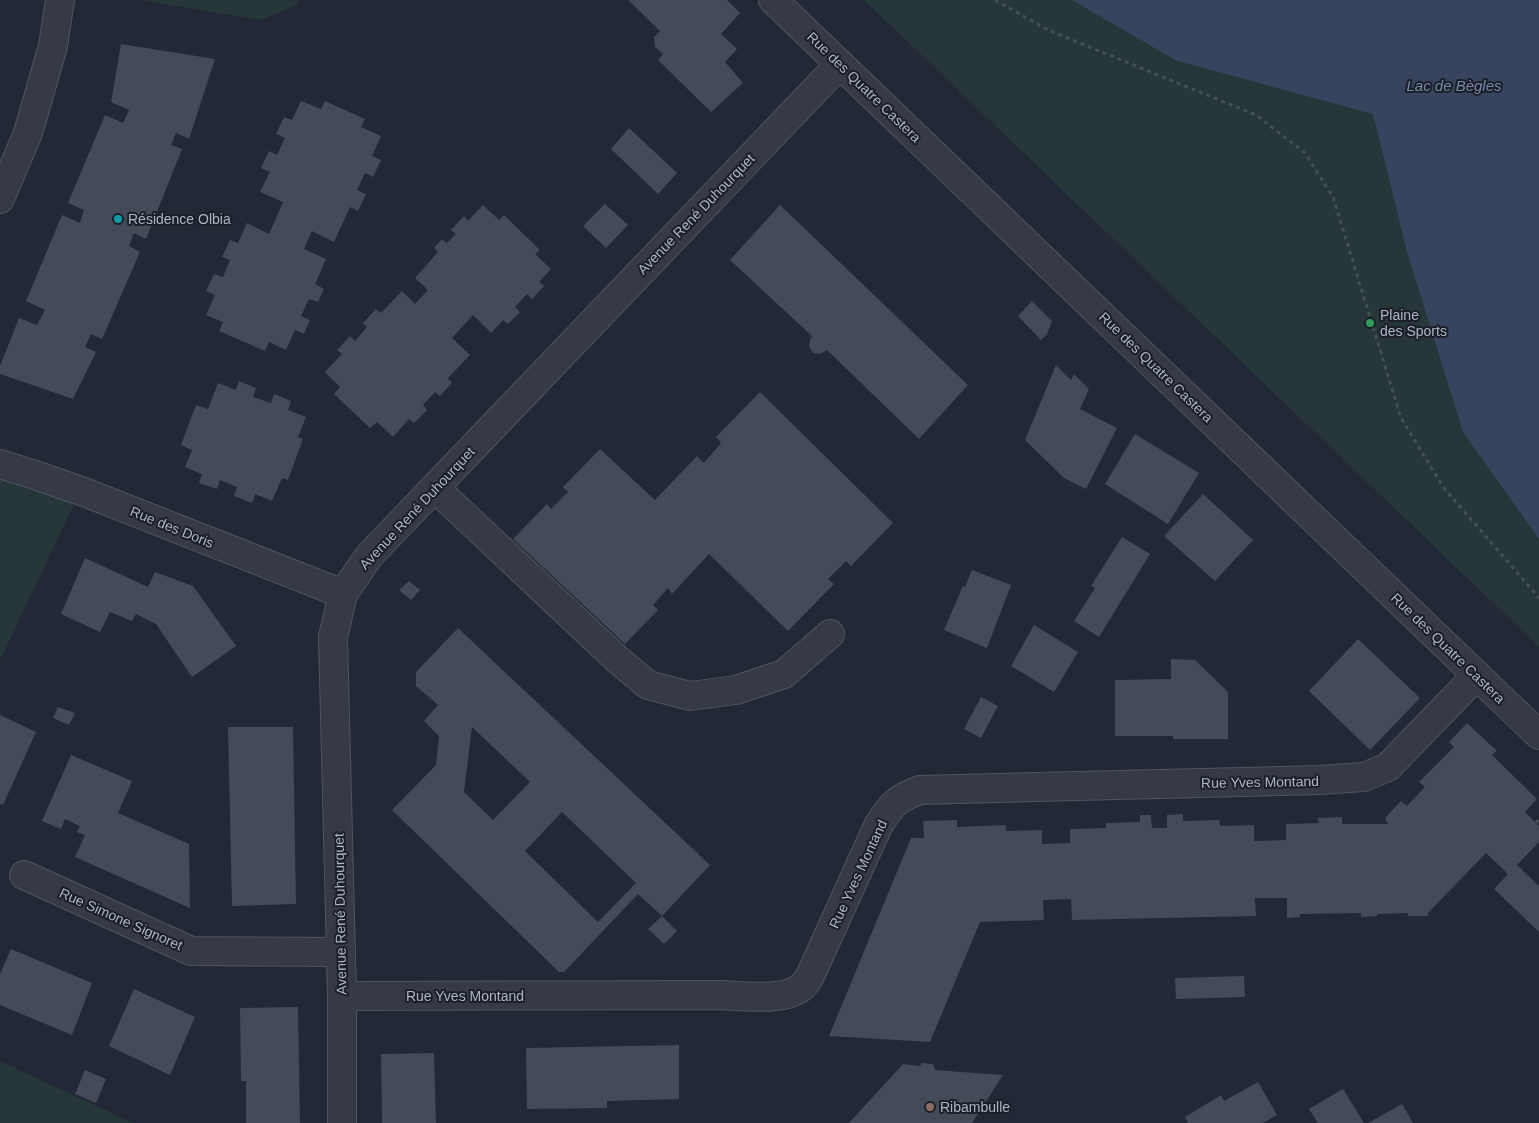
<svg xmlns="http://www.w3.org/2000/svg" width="1539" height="1123" viewBox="0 0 1539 1123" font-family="Arial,sans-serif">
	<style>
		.green { fill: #263639 }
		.water { fill: #38445d }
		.building { fill: #434b59; fill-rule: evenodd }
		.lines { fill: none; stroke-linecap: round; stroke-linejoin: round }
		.minor-casing { stroke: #4f5560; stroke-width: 30 }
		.path { stroke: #435155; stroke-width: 3; stroke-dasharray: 4 4; stroke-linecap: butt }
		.minor { stroke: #353a46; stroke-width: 28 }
		.culture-dot { fill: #0f9aa8; stroke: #1a1f2a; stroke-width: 2 }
		.leisure-dot { fill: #2e9e5b; stroke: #1a1f2a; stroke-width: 2 }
		.education-dot { fill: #8d6e63; stroke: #1a1f2a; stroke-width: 2 }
		.labels { text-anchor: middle; stroke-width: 4; stroke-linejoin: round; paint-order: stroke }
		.street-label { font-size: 14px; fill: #afb5c2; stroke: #1a1f2a }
		.poi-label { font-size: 14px; fill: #afb5c2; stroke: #1a1f2a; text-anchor: start }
		.water-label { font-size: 15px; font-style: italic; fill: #7a89a9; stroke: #1a1f2a }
	</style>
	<rect width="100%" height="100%" fill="#222835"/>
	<g class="green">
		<polygon points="140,0 300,0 296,5 261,20"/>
		<polygon points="864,0 1539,0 1539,647"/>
		<polygon points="0,477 76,500 0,660"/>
		<polygon points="0,1061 133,1123 0,1123"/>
	</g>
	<polygon class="water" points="1072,0 1539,0 1539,539 1463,432 1407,252 1373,114 1175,60"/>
	<g class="building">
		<polygon points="628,0 727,0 740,13 721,34 737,49 725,62 743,83 711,112 658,60 663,54 655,47 654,37 660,31"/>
		<polygon points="121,44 215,59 189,139 176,133 171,145 182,149 146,239 134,233 129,246 140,252 102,339 91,334 85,347 96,352 73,399 0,374 0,366 19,318 37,325 45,310 26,301 62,215 80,223 84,210 68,203 105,115 123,123 129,110 111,102"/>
		<polygon points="301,101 321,109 325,101 365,119 361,127 381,136 372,156 381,160 373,177 365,173 357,190 366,194 358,211 350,207 334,242 312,231 304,249 326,259 315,284 324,289 318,302 309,299 301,316 310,320 304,334 295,330 286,350 269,342 265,351 219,331 223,322 206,315 215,295 206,291 214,274 223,277 230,260 222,257 230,240 238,243 247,223 269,234 283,202 260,192 270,172 261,168 269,151 277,155 285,138 276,134 284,117 292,120"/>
		<polygon points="629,128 677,173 658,194 611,149"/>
		<polygon points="605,204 628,225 606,248 583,226"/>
		<polygon points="483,205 499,220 504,215 540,250 535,254 551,269 539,282 544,286 532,299 527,294 515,307 520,312 508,324 503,320 491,333 473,315 452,338 470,355 448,378 452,383 440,396 435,392 423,405 427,410 414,423 409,419 393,437 377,422 370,428 334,394 340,387 325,372 342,354 337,350 350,336 355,341 367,327 363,323 376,309 381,313 402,291 415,304 428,290 415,278 438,252 434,248 442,239 447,243 456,234 451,230 464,216 468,221"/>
		<polygon points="780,205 968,385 919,439 827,350 820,354 813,353 809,347 810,340 812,336 730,260"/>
		<polygon points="1032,301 1052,321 1047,334 1041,340 1018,316"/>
		<polygon points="1056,365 1071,380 1074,374 1089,389 1080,409 1117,428 1086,489 1064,478 1025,440"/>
		<polygon points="239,381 256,388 253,397 271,403 274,394 291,401 288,410 306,417 298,437 303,439 288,480 282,478 272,501 255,494 252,503 234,496 237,487 220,480 217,489 199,483 202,474 185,467 192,450 181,445 196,405 208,409 218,383 236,390"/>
		<polygon points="760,392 893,523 851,566 846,561 828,579 834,584 788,631 709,554 672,594 668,588 653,605 658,610 625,644 513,539 547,504 551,509 568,492 563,487 600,449 655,500 697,456 704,463 721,443 716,437"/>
		<polygon points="1135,434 1199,473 1168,524 1105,484"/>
		<polygon points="1203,494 1253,540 1215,581 1164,536"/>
		<polygon points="1122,537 1150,554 1099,637 1074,621 1095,588 1091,586"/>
		<polygon points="85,558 148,587 155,572 193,586 236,646 192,677 156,624 136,614 132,621 110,612 100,632 61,614"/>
		<polygon points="972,570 1011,585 987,648 944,630 963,586 965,587"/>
		<polygon points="409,581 420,590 411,600 399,590"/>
		<polygon points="1034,625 1078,652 1054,692 1011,666"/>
		<path d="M458 628 710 865 662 916 638 894 564 972H559L392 810 436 765 439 736 424 721 438 705 416 686V672ZM472 727 530 782 493 820 464 792ZM562 812 636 883 598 922 525 851Z"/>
		<polygon points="1358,639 1420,698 1370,750 1309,691"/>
		<polygon points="1171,659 1195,660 1228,692 1228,739 1173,739 1173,736 1115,736 1115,680 1171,679"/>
		<polygon points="981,697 998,706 981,738 964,729"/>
		<polygon points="58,707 75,713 69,725 53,718"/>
		<polygon points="0,715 36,732 3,805 0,804"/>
		<polygon points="1467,723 1497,751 1492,755 1537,799 1525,812 1539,826 1539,842 1517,865 1539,886 1539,932 1494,889 1508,874 1486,853 1428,913 1428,916 1408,916 1408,913 1377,914 1377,916 1361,917 1361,913 1300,914 1300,917 1287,918 1287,898 1255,898 1256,916 1072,920 1071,899 1043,900 1044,920 980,922 930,1042 829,1036 911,838 924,838 923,821 957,820 957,827 1006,825 1006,831 1042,830 1042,844 1070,843 1070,829 1106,828 1106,823 1140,822 1140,815 1151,815 1152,828 1167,828 1167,815 1183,814 1183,821 1219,820 1220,826 1254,825 1254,841 1286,840 1286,824 1319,823 1318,818 1342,817 1342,824 1388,824 1385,818 1401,801 1407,806 1425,787 1419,782 1454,747 1449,742"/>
		<polygon points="228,727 293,727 296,904 232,906"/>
		<polygon points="71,755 132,781 118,813 189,844 190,908 75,857 85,835 77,832 80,826 65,819 61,829 42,821"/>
		<polygon points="662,916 677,931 664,944 648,929"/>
		<polygon points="11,949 92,983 72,1035 0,1005 0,974"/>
		<polygon points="1244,976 1245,997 1176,999 1175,978"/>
		<polygon points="134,989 195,1017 170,1075 109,1046"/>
		<polygon points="298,1007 300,1123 246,1123 246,1081 241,1081 240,1008"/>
		<polygon points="679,1045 679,1099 607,1101 607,1108 527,1109 526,1048"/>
		<polygon points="434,1053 436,1123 382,1123 381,1054"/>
		<polygon points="922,1063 933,1064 935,1070 1003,1075 972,1123 849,1123 903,1064 920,1066"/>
		<polygon points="85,1070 106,1079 96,1103 75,1094"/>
		<polygon points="1258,1082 1277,1115 1263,1123 1188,1123 1185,1117 1221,1095 1224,1101"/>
		<polygon points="1343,1089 1364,1123 1318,1123 1309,1109"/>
		<polygon points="1402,1104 1413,1123 1368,1123"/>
	</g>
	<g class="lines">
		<defs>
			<g id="minor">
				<polyline points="773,0 1539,735"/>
				<polyline points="0,199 28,133 53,46 60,0"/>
				<polyline points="0,464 32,474 84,492 343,594"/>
				<polyline points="435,488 618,660 648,685 690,696 736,690 784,674 830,634"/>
				<polyline points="24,875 191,951 341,952"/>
				<path d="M342 996 721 995C744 996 785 1002 803 986 808 981 812 972 815 965L878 826C891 805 897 798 920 790L1320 780 1364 777 1388 767 1477 675"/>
				<polyline points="342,1123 342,996 333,637 343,594 369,556 840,64"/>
			</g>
		</defs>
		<use href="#minor" class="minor-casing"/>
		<g class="path">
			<polyline points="995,0 1048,30 1256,115 1305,153 1333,197 1401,418 1443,487 1539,598"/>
			<polyline points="1536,823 1539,819"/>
		</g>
		<use href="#minor" class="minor"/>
	</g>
	<circle class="culture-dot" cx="118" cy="219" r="5"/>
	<circle class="leisure-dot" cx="1370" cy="323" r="5"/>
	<circle class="education-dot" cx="930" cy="1107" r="5"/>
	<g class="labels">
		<g class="street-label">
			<text transform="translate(864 87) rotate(44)" y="5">Rue des Quatre Castera</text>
			<text transform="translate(696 214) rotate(-46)" y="5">Avenue René Duhourquet</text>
			<text transform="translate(1156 367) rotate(44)" y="5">Rue des Quatre Castera</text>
			<text transform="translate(417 508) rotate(-47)" y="5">Avenue René Duhourquet</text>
			<text transform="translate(172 527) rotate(22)" y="5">Rue des Doris</text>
			<text transform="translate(1448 648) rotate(44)" y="5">Rue des Quatre Castera</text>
			<text transform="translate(1260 782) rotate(-1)" y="5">Rue Yves Montand</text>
			<text transform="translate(858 874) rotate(-65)" y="5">Rue Yves Montand</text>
			<text transform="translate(340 914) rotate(-91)" y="5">Avenue René Duhourquet</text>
			<text transform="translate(121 919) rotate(24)" y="5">Rue Simone Signoret</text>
			<text x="465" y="1001">Rue Yves Montand</text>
		</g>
		<g class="poi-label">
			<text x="128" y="224">Résidence Olbia</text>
			<text x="1380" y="320">Plaine<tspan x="1380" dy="16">des Sports</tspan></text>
			<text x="940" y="1112">Ribambulle</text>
		</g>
		<g class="water-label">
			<text x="1454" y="91">Lac de Bègles</text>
		</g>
	</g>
</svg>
